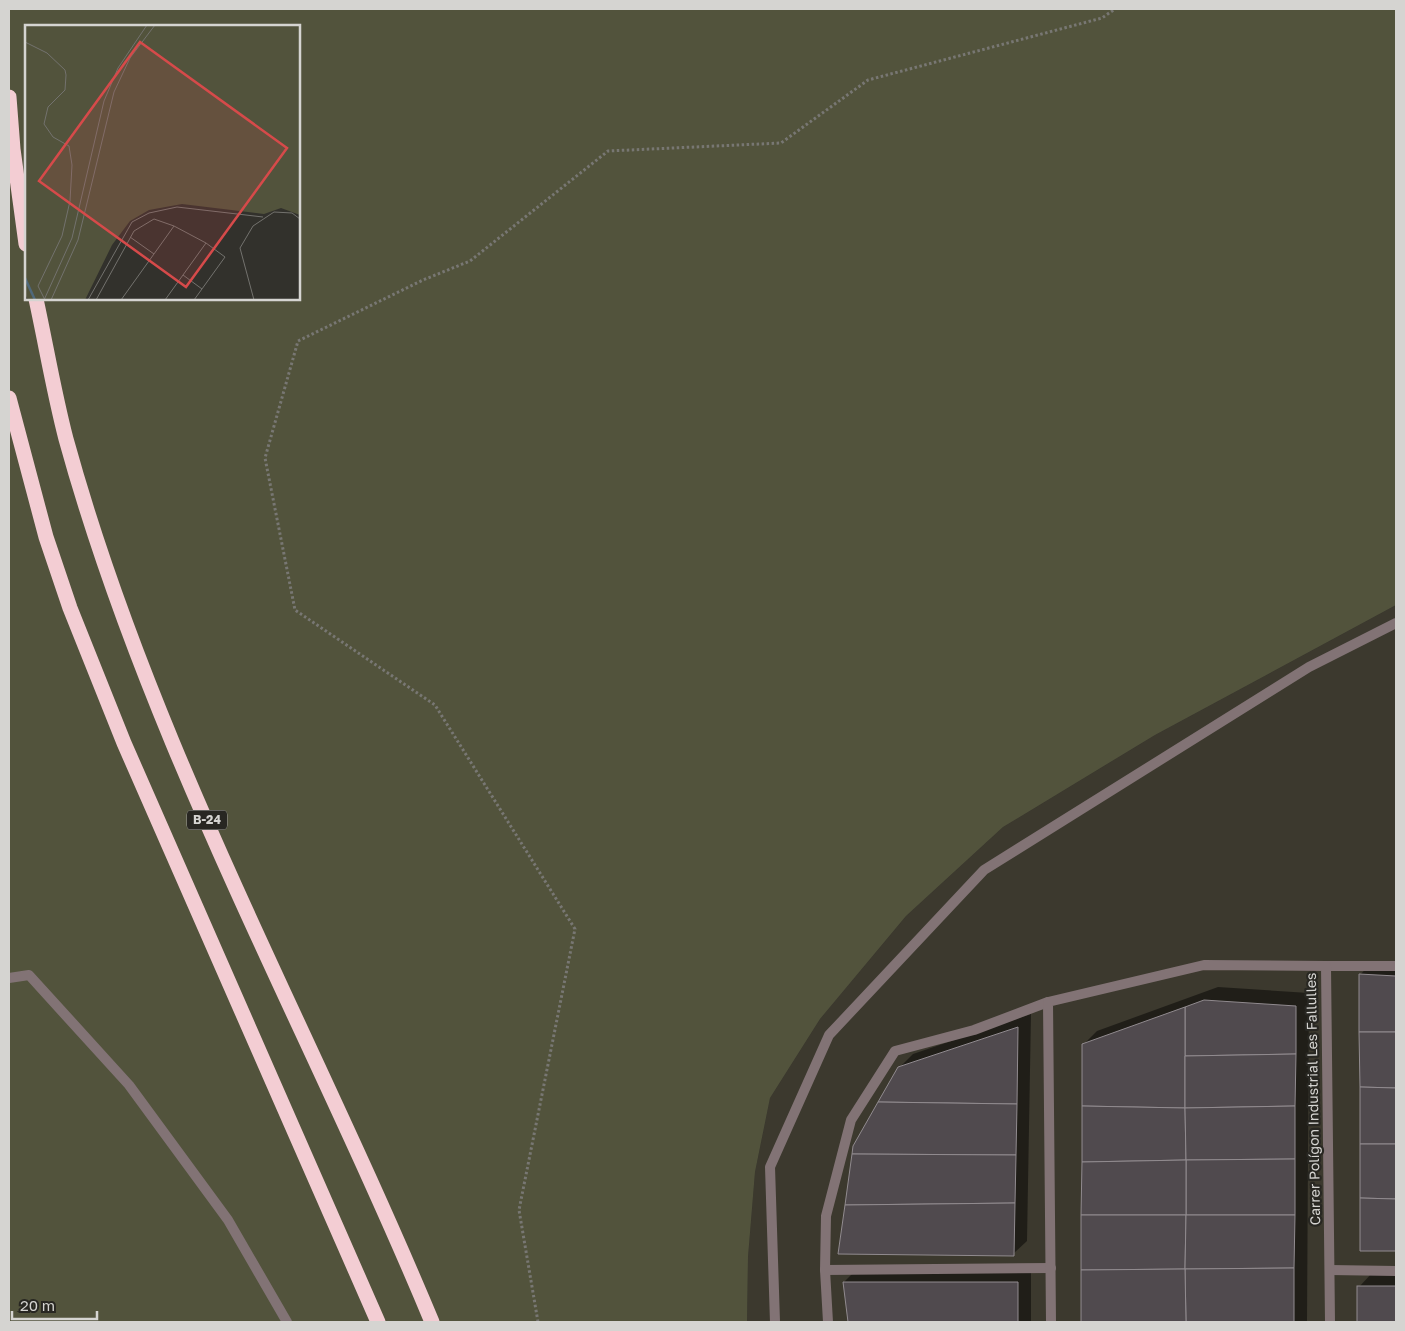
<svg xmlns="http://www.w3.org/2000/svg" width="1405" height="1331" viewBox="0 0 1405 1331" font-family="'Golos Text',sans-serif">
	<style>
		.built { fill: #3c392e }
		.green { fill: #52533c; fill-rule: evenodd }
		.shadow { fill: #0007 }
		.building { fill: #504a4e; stroke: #918b8f }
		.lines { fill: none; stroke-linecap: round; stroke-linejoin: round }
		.path { stroke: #787773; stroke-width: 3; stroke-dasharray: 2.5 2.5; stroke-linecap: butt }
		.service { stroke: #827375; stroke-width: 10 }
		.minor { stroke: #827375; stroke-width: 10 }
		.motorway { stroke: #f3cdd3; stroke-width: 15 }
		.labels { text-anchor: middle; stroke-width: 4.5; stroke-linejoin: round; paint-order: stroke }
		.shield { fill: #282722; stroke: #a1a09c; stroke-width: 1 }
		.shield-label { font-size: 12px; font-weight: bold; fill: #d5d4d1 }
		.street-label { font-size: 14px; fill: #d5d4d1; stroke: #282722 }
		.inset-river { fill: none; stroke: #4f687b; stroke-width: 2.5 }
		.inset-road { fill: none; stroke: #73726e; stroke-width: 1 }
		.view { fill: #d64a4a; fill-opacity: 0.15; stroke: #d64a4a; stroke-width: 2.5 }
		.inset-edge { fill: none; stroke: #d5d4d1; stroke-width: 2.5 }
	</style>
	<rect width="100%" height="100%" fill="#32312c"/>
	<polygon class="built" points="1396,605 1396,1322 747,1322 748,1257 755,1172 770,1098 820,1019 906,916 1003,827 1155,735"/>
	<path class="green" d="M9 9H1396V605L1155 735 1003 827 906 916 820 1019 770 1098 755 1172 748 1257 747 1322H9ZM26 26H299V299H26Z"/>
	<g class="shadow">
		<polygon points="1373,961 1396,963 1396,1250 1361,1250 1360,975"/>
		<polygon points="1218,987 1309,993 1307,1322 1082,1322 1084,1044 1097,1031"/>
		<polygon points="1031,1014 1027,1241 1013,1254 899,1068 913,1054"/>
		<polygon points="857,1269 1031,1269 1031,1322 849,1322 844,1282"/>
		<polygon points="1372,1273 1396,1273 1396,1322 1358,1322 1359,1287"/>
	</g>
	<g class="building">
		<polygon points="1359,974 1396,976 1396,1032 1359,1032"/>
		<polygon points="1204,1000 1296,1006 1296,1054 1185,1056 1185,1007"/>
		<polygon points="1185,1007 1185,1108 1082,1106 1082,1044"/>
		<polygon points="1018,1027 1017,1104 878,1102 898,1067"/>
		<polygon points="1359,1032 1396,1032 1396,1088 1360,1087"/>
		<polygon points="1296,1054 1295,1106 1185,1108 1185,1056"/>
		<polygon points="1360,1087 1396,1088 1396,1144 1360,1144"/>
		<polygon points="878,1102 1017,1104 1016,1155 852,1154 853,1146"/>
		<polygon points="1082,1106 1185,1108 1186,1160 1082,1162"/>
		<polygon points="1295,1106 1295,1159 1186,1160 1185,1108"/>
		<polygon points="1360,1144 1396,1144 1396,1199 1360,1198"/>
		<polygon points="852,1154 1016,1155 1015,1203 845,1205"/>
		<polygon points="1295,1159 1295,1215 1186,1215 1186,1160"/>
		<polygon points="1186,1160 1186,1215 1081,1215 1082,1162"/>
		<polygon points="1360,1198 1396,1199 1396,1251 1360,1251"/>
		<polygon points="1015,1203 1014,1256 838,1254 845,1205"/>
		<polygon points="1081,1215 1186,1215 1185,1269 1081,1270"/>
		<polygon points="1186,1215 1295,1215 1294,1268 1185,1269"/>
		<polygon points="1294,1268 1294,1322 1186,1322 1185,1269"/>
		<polygon points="1185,1269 1186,1322 1081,1322 1081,1270"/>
		<polygon points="843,1282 1018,1282 1018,1322 848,1322"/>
		<rect x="1357" y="1286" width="39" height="36"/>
	</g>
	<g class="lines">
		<polyline class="path" points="538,1322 519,1210 575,929 435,705 295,610 265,458 298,341 423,280 470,261 608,151 781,143 868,80 1102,18 1115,9"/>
		<g class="service">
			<polyline points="1326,966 1396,966"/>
			<polyline points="9,978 29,975 129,1085 228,1220 287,1322"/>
			<polyline points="825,1270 1051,1268"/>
			<polyline points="1330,1270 1396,1271"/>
			<polyline points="775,1322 770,1167 829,1035 984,870 1309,667 1396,623"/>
			<polyline points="828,1322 825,1270 826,1216 851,1120 895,1051 974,1030 1048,1002"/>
		</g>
		<polyline class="minor" points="1051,1322 1048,1002 1204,965 1326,966 1330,1322"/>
		<g class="motorway">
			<polyline points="9,97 13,149 26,244"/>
			<path d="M36 299C46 345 54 393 66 439 151 748 310 1029 432 1322"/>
			<polyline points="9,398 46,537 70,608 124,743 378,1322"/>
		</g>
	</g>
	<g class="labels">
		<rect class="shield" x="187" y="810.5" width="40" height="19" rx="4"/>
		<g class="shield-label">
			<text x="207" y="824">B-24</text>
		</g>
		<g class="street-label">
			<text transform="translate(1313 1099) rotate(-91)" y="5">Carrer Polígon Industrial Les Fallulles</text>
		</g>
	</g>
	<g transform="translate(25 25)">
		<rect width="275" height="275" fill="#32312c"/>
		<path d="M0 0H275V190L256 183 239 189 157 179 124 185 105 196 87 220 60 275H3L0 269Z" fill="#52533c"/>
		<path class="inset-river" d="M0 253 10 275"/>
		<path class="inset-road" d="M0 17 22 28 40 45 41 50 40 65 23 82 19 99 28 112 44 121 47 140 45 176 37 211 13 261 20 275M105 212 129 229M158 250 177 264M19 275 47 213 79 76 93 43 122 0M26 275 53 215 89 67 105 33 130 0M63 275 107 197 124 188 152 182 238 192M71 275 109 206 129 194 149 201M96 275 149 201 181 218 140 275M169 275 200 232 181 218M229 275 215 223 228 201 249 187 267 188 275 194"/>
		<path class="view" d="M115 17 262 123 161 262 14 156Z"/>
		<rect width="275" height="275" class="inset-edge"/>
	</g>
	<rect width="1405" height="1331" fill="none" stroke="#d5d4d1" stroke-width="20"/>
	<path d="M12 1311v8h85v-8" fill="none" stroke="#d5d4d1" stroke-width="2.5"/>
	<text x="20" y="1311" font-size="15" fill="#d5d4d1" stroke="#282722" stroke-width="4" paint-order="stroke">20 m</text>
</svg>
